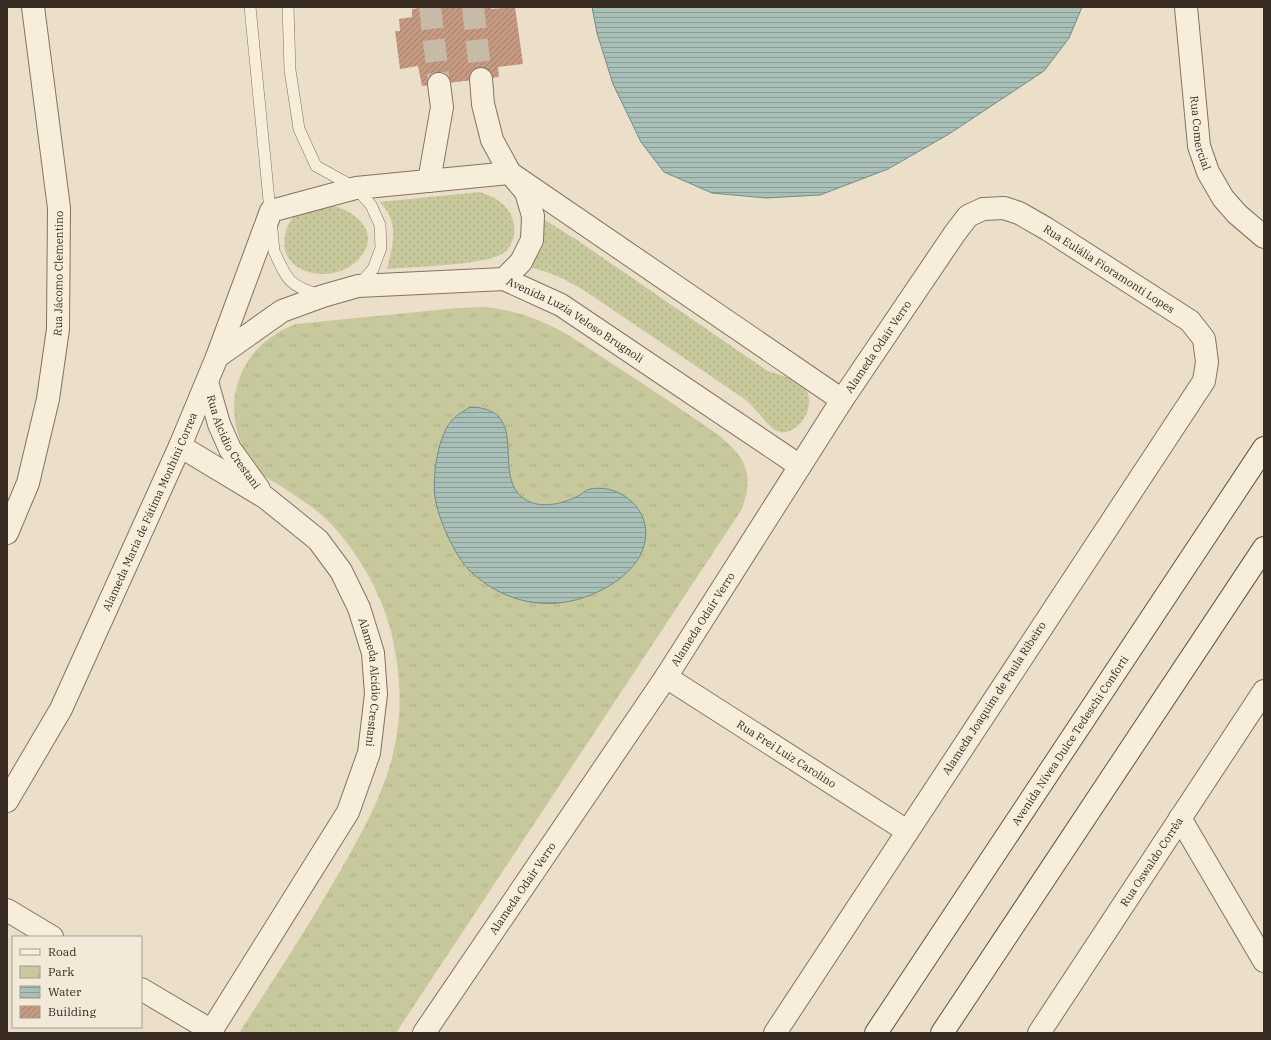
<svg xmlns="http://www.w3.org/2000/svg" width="1271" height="1040" viewBox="0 0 1271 1040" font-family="'IBM Plex Serif',serif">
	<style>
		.grass { fill: url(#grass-dots) }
		.park { fill: url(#park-tufts) }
		.water { fill: url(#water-rules); stroke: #708e84 }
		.building { fill: url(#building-hatch) }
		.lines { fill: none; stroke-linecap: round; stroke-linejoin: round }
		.street-tunnel { stroke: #c7bba7; stroke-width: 22; stroke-dasharray: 22 11; stroke-linecap: butt }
		.lane-casing { stroke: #86715f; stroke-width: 12 }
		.street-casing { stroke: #86715f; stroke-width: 24 }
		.secondary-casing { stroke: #685242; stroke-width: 24 }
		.lane { stroke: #f7eddb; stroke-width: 11 }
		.street { stroke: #f7eddb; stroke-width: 22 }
		.secondary { stroke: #f7eddb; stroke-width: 22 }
		.labels { text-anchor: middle; stroke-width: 4; stroke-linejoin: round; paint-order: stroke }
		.street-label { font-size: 11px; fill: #382b21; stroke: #f3e9d8 }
	</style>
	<defs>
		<pattern id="grass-dots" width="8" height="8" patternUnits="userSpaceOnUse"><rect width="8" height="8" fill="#c7c99d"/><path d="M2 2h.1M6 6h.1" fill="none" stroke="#acad87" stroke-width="1.8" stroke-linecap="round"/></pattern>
		<pattern id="park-tufts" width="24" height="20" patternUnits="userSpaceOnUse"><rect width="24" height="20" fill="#c7c99d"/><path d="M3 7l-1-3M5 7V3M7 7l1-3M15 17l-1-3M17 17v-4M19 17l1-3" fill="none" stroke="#acad87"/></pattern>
		<pattern id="water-rules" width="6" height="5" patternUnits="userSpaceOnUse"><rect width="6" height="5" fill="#a9c0b8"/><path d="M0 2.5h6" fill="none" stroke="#8b9c95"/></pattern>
		<pattern id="building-hatch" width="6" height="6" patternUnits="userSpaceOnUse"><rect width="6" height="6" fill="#c69982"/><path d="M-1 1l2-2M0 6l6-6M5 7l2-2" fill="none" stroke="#a27d6a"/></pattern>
	</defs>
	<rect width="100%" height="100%" fill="#ebdfc9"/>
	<g class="grass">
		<path d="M480 192C495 197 508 204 513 220 516 231 514 244 505 252 491 265 410 267 387 269 393 245 400 220 379 202Z"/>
		<path d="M326 205C347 206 378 226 365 250 346 289 272 279 286 231 288 224 293 215 299 211 306 207 318 207 326 205Z"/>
		<path d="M540 217 577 240 766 370C778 375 797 378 805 388 818 405 798 439 777 431 770 428 754 407 746 400L585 291C567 280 547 270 527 267Z"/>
	</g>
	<path class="park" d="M486 307C545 314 574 339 622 370 654 391 685 412 716 433 745 456 755 472 742 509L396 1033H239C271 983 304 934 333 883 377 808 411 747 396 657 394 648 393 637 390 628 379 590 360 556 333 526 318 509 298 498 279 485 273 481 264 477 259 471 214 420 232 347 296 324L457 308Z"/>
	<g class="water">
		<polygon points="592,7 1082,7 1069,38 1044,71 949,134 888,169 820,195 766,198 712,193 664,172 641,142 613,84 597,33"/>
		<path d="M470 407C532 408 491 474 523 498 539 510 562 504 578 496 582 494 585 490 590 489 623 483 654 513 644 546 640 560 629 572 618 580 571 613 515 612 471 572 455 557 438 519 435 497 432 476 438 434 453 419 458 414 464 411 470 407Z"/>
	</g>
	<polygon class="building" points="427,7 491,7 491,9 515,7 523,64 498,67 499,77 422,86 418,66 400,69 395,31 400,31 399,19 412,17 412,9"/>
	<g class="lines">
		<g class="street-tunnel">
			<polyline points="430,7 439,84"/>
			<polyline points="473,7 481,79"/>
		</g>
		<defs>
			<g id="lane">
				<path d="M250 7 274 251C287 280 289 286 320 295"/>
				<polyline points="288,7 290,70 299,129 316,166 356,188 371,205 380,225 381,248 373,269 358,286"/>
			</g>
			<g id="street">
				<path id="s1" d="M1186 7 1199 146 1208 172 1223 198 1237 214 1264 237"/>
				<polyline points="481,79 483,104 492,140 510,173 526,192 533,216 532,240 521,262 504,279"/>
				<polyline points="429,181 442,107 439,84"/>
				<path id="s2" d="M217 357 282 311 323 296 358 286 504 279 561 305 800 466"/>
				<path id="s3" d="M207 382 219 424 230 449 259 489"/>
				<path id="s4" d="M180 446 266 498 318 540 341 571 359 608 373 653 376 694 369 753 348 812 210 1033"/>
				<path id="s5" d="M7 533 28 483 48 399 58 329 59 208 33 7"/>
				<path id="s6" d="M666 677 907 831"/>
				<path id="s7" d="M7 801 61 709 180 446 217 357 271 211 356 188 510 173 842 400"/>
				<polyline points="1180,818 1264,961"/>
				<polyline points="7,910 52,937"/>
				<polyline points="141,989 212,1031"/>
				<path id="s8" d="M424 1033 666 677 842 400 955 233 968 216 983 209 1004 208 1019 213 1047 229 1190 321 1204 339 1207 362 1204 381 775 1033"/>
				<path id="s9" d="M1039 1033 1264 691"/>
			</g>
			<g id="secondary">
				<path id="s10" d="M876 1033 1264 448"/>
				<polyline points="942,1033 1264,548"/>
			</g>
		</defs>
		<use href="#lane" class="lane-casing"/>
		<use href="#street" class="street-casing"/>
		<use href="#secondary" class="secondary-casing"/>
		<use href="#lane" class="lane"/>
		<use href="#street" class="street"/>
		<use href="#secondary" class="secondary"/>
	</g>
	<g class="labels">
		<g class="street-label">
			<text dy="4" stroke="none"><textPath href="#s1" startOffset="127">Rua Comercial</textPath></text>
			<text dy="4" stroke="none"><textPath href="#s8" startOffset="1141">Rua Eulália Fioramonti Lopes</textPath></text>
			<text dy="4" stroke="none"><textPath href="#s5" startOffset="267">Rua Jácomo Clementino</textPath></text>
			<text dy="4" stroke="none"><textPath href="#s2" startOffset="388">Avenida Luzia Veloso Brugnoli</textPath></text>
			<text dy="4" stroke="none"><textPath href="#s8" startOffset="823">Alameda Odair Verro</textPath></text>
			<text dy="4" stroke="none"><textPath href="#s3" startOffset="66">Rua Alcidio Crestani</textPath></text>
			<text dy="4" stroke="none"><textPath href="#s7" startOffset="323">Alameda Maria de Fátima Monhini Correa</textPath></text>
			<text dy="4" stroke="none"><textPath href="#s8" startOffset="499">Alameda Odair Verro</textPath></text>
			<text dy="4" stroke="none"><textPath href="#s4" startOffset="323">Alameda Alcídio Crestani</textPath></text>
			<text transform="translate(994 698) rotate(-57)" y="4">Alameda Joaquim de Paula Ribeiro</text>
			<text dy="4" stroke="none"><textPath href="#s10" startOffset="351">Avenida Nívea Dulce Tedeschi Conforti</textPath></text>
			<text dy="4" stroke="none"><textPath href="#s6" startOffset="143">Rua Frei Luiz Carolino</textPath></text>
			<text dy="4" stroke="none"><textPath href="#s9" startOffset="205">Rua Oswaldo Corrêa</textPath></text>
			<text dy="4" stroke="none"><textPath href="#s8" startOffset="175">Alameda Odair Verro</textPath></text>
		</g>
	</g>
	<rect width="1271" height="1040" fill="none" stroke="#382b21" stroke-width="16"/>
	<rect x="12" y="936" width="130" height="92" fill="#f3e9d8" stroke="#a89d8f"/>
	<rect x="20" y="949" width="20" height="6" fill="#f7eddb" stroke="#a89d8f"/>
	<text x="48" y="956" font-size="12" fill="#382b21">Road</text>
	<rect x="20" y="966" width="20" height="12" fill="url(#park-tufts)" stroke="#a89d8f"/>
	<text x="48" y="976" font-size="12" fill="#382b21">Park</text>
	<rect x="20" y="986" width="20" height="12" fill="url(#water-rules)" stroke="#a89d8f"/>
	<text x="48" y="996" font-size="12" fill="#382b21">Water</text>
	<rect x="20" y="1006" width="20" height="12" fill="url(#building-hatch)" stroke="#a89d8f"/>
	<text x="48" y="1016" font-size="12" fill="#382b21">Building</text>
</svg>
